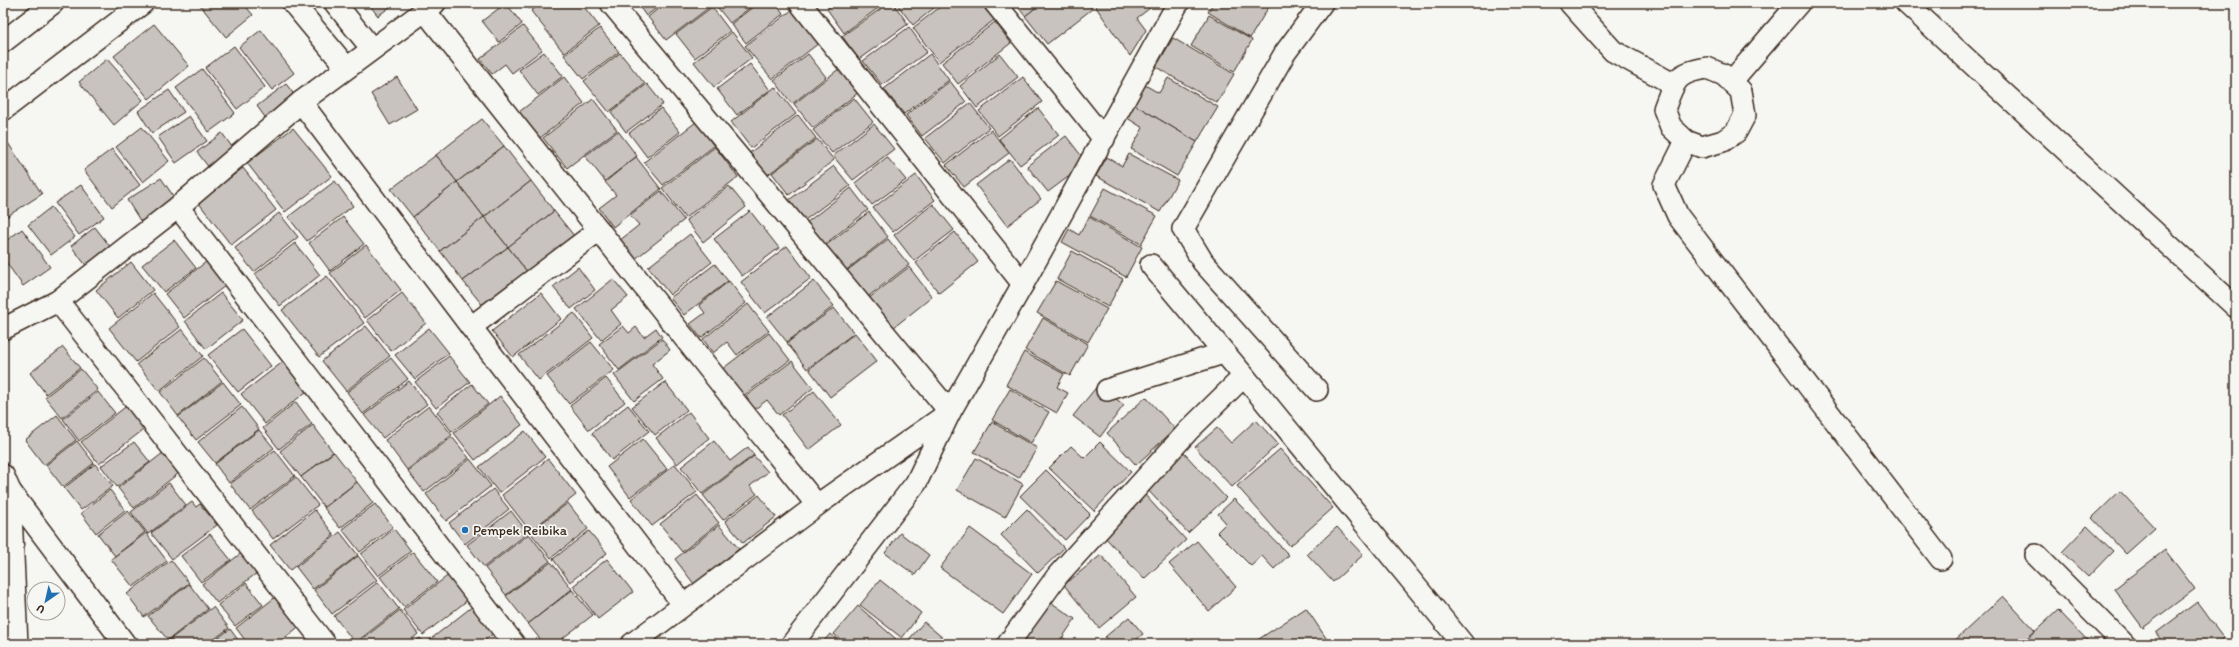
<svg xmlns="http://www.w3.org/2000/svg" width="2239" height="647" viewBox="0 0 2239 647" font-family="Itim,sans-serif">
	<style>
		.building { fill: #c8c3be; stroke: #3b2a1e }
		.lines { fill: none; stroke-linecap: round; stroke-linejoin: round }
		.minor-casing { stroke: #3b2a1e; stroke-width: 24 }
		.minor { stroke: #f6f6f2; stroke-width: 21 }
		.poi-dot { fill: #1f6fb2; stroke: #f6f6f2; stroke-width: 1.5 }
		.labels { text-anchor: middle; stroke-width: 3.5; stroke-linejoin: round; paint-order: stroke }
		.poi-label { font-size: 14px; fill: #3b2a1e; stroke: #f6f6f2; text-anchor: start }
	</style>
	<rect width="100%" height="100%" fill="#f6f6f2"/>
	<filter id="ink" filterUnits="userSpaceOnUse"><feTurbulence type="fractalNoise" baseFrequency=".025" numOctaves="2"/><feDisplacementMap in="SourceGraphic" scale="8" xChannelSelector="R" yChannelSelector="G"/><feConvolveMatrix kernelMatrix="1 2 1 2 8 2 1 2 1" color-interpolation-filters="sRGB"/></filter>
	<g filter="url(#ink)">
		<g class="building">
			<polygon points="198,3 243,3 253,15 226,37"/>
			<polygon points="368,3 395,3 378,16"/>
			<polygon points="506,3 522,24 499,42 482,21"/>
			<polygon points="524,3 537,3 529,9"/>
			<polygon points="541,3 581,3 599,26 564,53 531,11"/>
			<polygon points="637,3 663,3 646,16"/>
			<polygon points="665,3 709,3 711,6 666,40 648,17"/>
			<polygon points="714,3 756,3 730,23"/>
			<polygon points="758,3 775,3 783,14 746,43 731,24"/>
			<polygon points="835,3 885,3 844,33 827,9"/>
			<polygon points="889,3 893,3 908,24 859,59 842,36"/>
			<polygon points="896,3 940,3 913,25"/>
			<polygon points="945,3 980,3 994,20 939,62 913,28"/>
			<polygon points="1015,3 1042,3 1025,16"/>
			<polygon points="1042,3 1087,3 1092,9 1047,44 1025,16"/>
			<polygon points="1093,3 1146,3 1150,8 1137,18 1146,30 1130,56"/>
			<polygon points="1213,3 1271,3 1250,38 1208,12"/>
			<polygon points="797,6 823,40 772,79 745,46"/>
			<polygon points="712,7 730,31 695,58 676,34"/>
			<polygon points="1209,15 1252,40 1234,72 1191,46"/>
			<polygon points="995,22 1011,43 958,84 942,63"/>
			<polygon points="154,24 189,66 149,99 114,56"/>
			<polygon points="523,26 542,50 512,73 505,64 492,74 480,59"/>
			<polygon points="909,27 927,52 882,85 863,61"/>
			<polygon points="600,28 619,52 583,79 564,55"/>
			<polygon points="261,30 294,73 272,90 239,47"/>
			<polygon points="732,32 752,58 714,87 694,62"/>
			<polygon points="1173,38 1234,74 1217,103 1156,67"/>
			<polygon points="234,46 265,87 237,109 205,68"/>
			<polygon points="544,52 563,76 538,95 519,70"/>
			<polygon points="620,53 645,84 609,112 584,81"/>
			<polygon points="808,54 826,77 792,104 774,80"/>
			<polygon points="930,54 949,80 904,114 884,89"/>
			<polygon points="1000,54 1018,77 977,108 960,86"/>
			<polygon points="107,59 143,100 114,125 79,82"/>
			<polygon points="750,64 770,90 737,115 717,89"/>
			<polygon points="840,68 859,92 813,128 794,104"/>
			<polygon points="202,69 235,113 209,132 176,88"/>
			<polygon points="397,77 417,109 390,125 371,94"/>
			<polygon points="564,77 584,103 540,138 519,112"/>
			<polygon points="1023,77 1042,102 998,136 979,111"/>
			<polygon points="1168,78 1218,107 1197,142 1132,103 1143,84 1159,93"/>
			<polygon points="950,81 966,102 922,136 906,115"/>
			<polygon points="286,84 296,97 267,120 257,106"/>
			<polygon points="647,84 663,104 626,132 611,112"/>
			<polygon points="775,87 796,114 751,148 731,122"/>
			<polygon points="169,90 184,112 152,133 138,111"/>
			<polygon points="854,98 873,122 832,153 813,130"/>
			<polygon points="593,99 617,130 567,168 543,138"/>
			<polygon points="970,103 989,128 945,163 925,138"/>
			<polygon points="1132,103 1197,142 1177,176 1131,149 1143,128 1124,116"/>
			<polygon points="661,108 680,132 647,157 629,133"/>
			<polygon points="1038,108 1059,135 1020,165 999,139"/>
			<polygon points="798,115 816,138 765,177 747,155"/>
			<polygon points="189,116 207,141 176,163 158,137"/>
			<polygon points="482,119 504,146 457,182 436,155"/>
			<polygon points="696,122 714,146 663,185 644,162"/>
			<polygon points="874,124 894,149 853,180 833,156"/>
			<polygon points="142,127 169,161 143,182 116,147"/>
			<polygon points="293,128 332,176 285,212 247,163"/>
			<polygon points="991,130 1009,153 964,187 946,165"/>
			<polygon points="618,131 637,156 605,181 585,156"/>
			<polygon points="222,133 235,151 210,169 197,152"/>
			<polygon points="1066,136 1087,163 1048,192 1027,166"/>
			<polygon points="817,139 834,160 789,195 772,173"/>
			<polygon points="8,143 42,194 3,219 3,146"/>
			<polygon points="504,146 531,181 484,217 457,182"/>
			<polygon points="715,147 738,177 685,218 662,188"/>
			<polygon points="112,149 140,185 112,207 84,170"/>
			<polygon points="1129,154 1178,180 1160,212 1096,176 1107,157 1122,166"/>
			<polygon points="436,155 457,182 413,217 391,189"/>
			<polygon points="636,157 661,189 613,227 599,208 616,195 605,182"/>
			<polygon points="887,157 906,180 872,205 855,183"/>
			<polygon points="1010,159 1041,199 1007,226 976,185"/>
			<polygon points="834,166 850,186 805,220 789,200"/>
			<polygon points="243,168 276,210 231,245 198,202"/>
			<polygon points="916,175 935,200 893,232 873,208"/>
			<polygon points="161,178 176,200 141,222 127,200"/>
			<polygon points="335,181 353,206 307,241 288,217"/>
			<polygon points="531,181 554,211 508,247 484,217"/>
			<polygon points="457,182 484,217 440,251 413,217"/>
			<polygon points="81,185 104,217 79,235 55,203"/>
			<polygon points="729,186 746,207 703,242 686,220"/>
			<polygon points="851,188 868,210 824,245 806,223"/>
			<polygon points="1105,188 1157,216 1141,244 1090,216"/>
			<polygon points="661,191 684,220 634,260 619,241 639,225 630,215"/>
			<polygon points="933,204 954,230 914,261 894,235"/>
			<polygon points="51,207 75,237 51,255 28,225"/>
			<polygon points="554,211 575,237 528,273 508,247"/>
			<polygon points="750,211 779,248 742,276 714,239"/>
			<polygon points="869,212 888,237 844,272 825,246"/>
			<polygon points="279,213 298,237 254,272 235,248"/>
			<polygon points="343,217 364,244 330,271 309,243"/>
			<polygon points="484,217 508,247 463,281 440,251"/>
			<polygon points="1089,217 1142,247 1126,277 1062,242 1069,229 1079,235"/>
			<polygon points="95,227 112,249 88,268 71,246"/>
			<polygon points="22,229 50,267 23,286 3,258 3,243"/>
			<polygon points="955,232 978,262 939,293 916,263"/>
			<polygon points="690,234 712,262 670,295 648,267"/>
			<polygon points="888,239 909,265 865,299 844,273"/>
			<polygon points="174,240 196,268 164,292 142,265"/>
			<polygon points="295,243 320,275 280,306 255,274"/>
			<polygon points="366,245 401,290 365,318 330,273"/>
			<polygon points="787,246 811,278 765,313 741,282"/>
			<polygon points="508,247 528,273 484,307 463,281"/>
			<polygon points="1072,251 1123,279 1108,307 1057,279"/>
			<polygon points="211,258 230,282 184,318 165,294"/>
			<polygon points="131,262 153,290 118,318 96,290"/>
			<polygon points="715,264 728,281 684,315 670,298"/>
			<polygon points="578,267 595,290 571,309 553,287"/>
			<polygon points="909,267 932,297 888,332 864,302"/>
			<polygon points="327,276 364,323 319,357 282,310"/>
			<polygon points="613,279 628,297 611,310 621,324 601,340 576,309"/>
			<polygon points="729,281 746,303 701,338 690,324 705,313 699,305"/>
			<polygon points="814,281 834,306 787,342 767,317"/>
			<polygon points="1056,281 1107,309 1088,342 1037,313"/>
			<polygon points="153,293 180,327 136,362 109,328"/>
			<polygon points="221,293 243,320 206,349 185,321"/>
			<polygon points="402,293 426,323 391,351 367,320"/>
			<polygon points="541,293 561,319 513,357 492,331"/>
			<polygon points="748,304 769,331 737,355 727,342 713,353 703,339"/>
			<polygon points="834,308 854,333 807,369 787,343"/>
			<polygon points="574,313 593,338 539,380 519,355"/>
			<polygon points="1043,318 1088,344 1070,376 1025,350"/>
			<polygon points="366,326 390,356 346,391 322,361"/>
			<polygon points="623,326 629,333 636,327 644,337 656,328 662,337 619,370 599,344"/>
			<polygon points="429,328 449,353 415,379 395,355"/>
			<polygon points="182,329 203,356 159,391 137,364"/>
			<polygon points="242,329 271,366 238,392 208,355"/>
			<polygon points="769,333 790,360 742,397 721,370"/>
			<polygon points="855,333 877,361 830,397 809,369"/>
			<polygon points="662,339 670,350 652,364 663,379 634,401 614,375"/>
			<polygon points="591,342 614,370 569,404 547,376"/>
			<polygon points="63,347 80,368 46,394 30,373"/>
			<polygon points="1024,352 1064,374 1057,387 1068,393 1057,413 1006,385"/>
			<polygon points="449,356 470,382 436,408 415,382"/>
			<polygon points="204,358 222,381 178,416 160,392"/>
			<polygon points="288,358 311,388 265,424 241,394"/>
			<polygon points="391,358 408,379 363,414 347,392"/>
			<polygon points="792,361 813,388 779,415 767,400 751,412 741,400"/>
			<polygon points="81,369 98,390 62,418 45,397"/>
			<polygon points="606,378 625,402 589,430 570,406"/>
			<polygon points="409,381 427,404 383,438 364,415"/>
			<polygon points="223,382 241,405 196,440 178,417"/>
			<polygon points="665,382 687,410 655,435 632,407"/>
			<polygon points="472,384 488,404 452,432 437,412"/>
			<polygon points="1098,385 1124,405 1100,437 1073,416"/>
			<polygon points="1010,389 1049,412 1031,443 992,420"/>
			<polygon points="814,391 841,425 809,450 782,415"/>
			<polygon points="98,392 115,413 79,441 63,419"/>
			<polygon points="500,396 522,425 475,460 454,433"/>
			<polygon points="1146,397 1175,429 1136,465 1107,433"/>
			<polygon points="296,402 312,424 279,449 263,428"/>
			<polygon points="129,404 147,427 99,464 81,442"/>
			<polygon points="628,405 649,431 612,460 592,433"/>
			<polygon points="429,406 452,435 407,470 385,440"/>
			<polygon points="242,407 259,429 215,463 198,442"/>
			<polygon points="689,412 709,438 677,464 656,438"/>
			<polygon points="57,415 76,440 44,465 25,440"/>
			<polygon points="1256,420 1278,444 1232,487 1195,447 1217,428 1231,443"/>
			<polygon points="992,422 1037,448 1019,478 974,452"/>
			<polygon points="313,425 333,452 301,477 280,451"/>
			<polygon points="259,430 274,448 229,483 215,464"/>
			<polygon points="525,431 545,457 499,493 479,467"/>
			<polygon points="452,437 469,458 424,492 408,471"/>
			<polygon points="643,439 667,469 630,497 607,467"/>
			<polygon points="77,441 94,463 63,487 46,465"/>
			<polygon points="714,441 730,461 748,447 754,455 702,494 681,467"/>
			<polygon points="134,442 150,462 117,487 101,466"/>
			<polygon points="1100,442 1131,472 1094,511 1049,468 1071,446 1084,458"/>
			<polygon points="168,449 184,469 134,508 118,488"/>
			<polygon points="1280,449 1333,508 1290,546 1237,486"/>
			<polygon points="275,450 295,476 250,510 230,484"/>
			<polygon points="334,452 357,482 324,507 301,477"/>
			<polygon points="1183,452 1226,498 1188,533 1145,487"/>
			<polygon points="754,456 768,472 750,486 757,494 723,520 703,495"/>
			<polygon points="976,458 1023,484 1005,517 957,490"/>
			<polygon points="470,459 491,486 446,521 426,494"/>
			<polygon points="548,459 576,495 530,531 502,495"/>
			<polygon points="95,464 113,486 81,510 64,488"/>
			<polygon points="675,464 697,492 652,526 631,499"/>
			<polygon points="1046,470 1090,514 1065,540 1020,496"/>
			<polygon points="296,477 318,505 273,539 252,511"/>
			<polygon points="357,482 373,503 340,528 324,508"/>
			<polygon points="169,483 186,505 148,534 131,512"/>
			<polygon points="493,489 509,509 465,544 449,523"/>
			<polygon points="110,490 125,510 96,533 81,513"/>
			<polygon points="2120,491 2155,528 2126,554 2092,518"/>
			<polygon points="697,495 719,523 682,552 660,524"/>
			<polygon points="759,495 776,517 743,543 725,521"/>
			<polygon points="1145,495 1186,540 1144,579 1102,534"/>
			<polygon points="1234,499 1289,555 1274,569 1262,556 1251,566 1217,532 1226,523 1218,514"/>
			<polygon points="192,502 196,507 200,504 217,525 172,559 151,533"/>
			<polygon points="568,503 588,529 551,558 530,532"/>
			<polygon points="375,504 393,527 360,552 342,529"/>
			<polygon points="1027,509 1064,548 1038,573 1001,535"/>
			<polygon points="315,510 334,535 290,570 270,545"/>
			<polygon points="128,511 145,532 115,556 98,534"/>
			<polygon points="511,511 528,533 484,567 467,545"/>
			<polygon points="719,525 739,549 694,584 675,559"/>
			<polygon points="2087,526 2113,551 2088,577 2062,552"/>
			<polygon points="1337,527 1363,555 1333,582 1307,554"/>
			<polygon points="970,528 1032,574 1003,614 940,568"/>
			<polygon points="394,529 411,551 378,576 361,554"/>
			<polygon points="589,531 607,553 570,582 553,559"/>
			<polygon points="340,532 358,555 313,589 296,567"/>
			<polygon points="146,533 167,561 133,587 111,559"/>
			<polygon points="900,533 929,555 915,575 885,553"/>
			<polygon points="210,534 231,560 201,582 181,556"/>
			<polygon points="529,534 550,561 506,595 485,568"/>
			<polygon points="1197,541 1236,587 1209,611 1169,564"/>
			<polygon points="245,550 261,570 217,603 202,584"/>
			<polygon points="2165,550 2195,589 2143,628 2114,589"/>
			<polygon points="413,552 437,582 404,607 380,577"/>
			<polygon points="1101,555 1136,597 1099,628 1064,585"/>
			<polygon points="358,556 377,580 332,614 314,590"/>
			<polygon points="607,559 633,592 598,619 573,586"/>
			<polygon points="171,560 189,583 144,617 127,594"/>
			<polygon points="551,562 572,589 528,624 506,596"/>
			<polygon points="450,574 469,599 423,635 403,610"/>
			<polygon points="880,580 921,613 902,638 860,605"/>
			<polygon points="378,582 399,609 355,643 334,616"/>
			<polygon points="246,583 263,605 235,626 218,605"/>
			<polygon points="189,584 208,609 168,640 148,616"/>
			<polygon points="572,590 593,615 555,644 544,644 528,624"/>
			<polygon points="278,595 301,625 277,644 248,644 236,628"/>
			<polygon points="2003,596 2035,631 2020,644 1951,644"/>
			<polygon points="1046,599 1075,619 1058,644 1015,644"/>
			<polygon points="2197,602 2224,638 2216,644 2164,644 2156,633"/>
			<polygon points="473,606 494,633 480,644 429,644 427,642"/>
			<polygon points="858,606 896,639 891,644 845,644 834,634"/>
			<polygon points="213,607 229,628 208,644 170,644 168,641"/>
			<polygon points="1306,608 1330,644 1254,644 1253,643"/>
			<polygon points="400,610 418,634 406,644 356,644"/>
			<polygon points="2058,610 2091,644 2024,644 2023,643"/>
			<polygon points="1129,617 1143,634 1131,644 1111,644 1105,637"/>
			<polygon points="924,622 950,644 905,644"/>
			<polygon points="230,629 241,644 210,644"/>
			<polygon points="830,634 843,644 821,644"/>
			<polygon points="1062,637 1072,644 1058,644"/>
			<polygon points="420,638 425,644 412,644"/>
		</g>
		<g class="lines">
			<defs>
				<g id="minor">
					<polyline points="293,3 346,67"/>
					<polyline points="335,3 372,49"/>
					<polyline points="611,3 950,412 817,505 632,644"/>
					<polyline points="800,3 1023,284"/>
					<polyline points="995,3 1104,139"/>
					<polyline points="1570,3 1613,51 1673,84"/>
					<polyline points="1906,3 2236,307"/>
					<polyline points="425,11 817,505"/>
					<polyline points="3,42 53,3"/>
					<path d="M1707 68 1724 75 1741 91 1745 115 1736 132 1723 141 1702 147 1686 141 1671 127 1664 109C1675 80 1675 73 1707 68Z"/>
					<polyline points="1731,82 1799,3"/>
					<polyline points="301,102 471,327 683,604"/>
					<polyline points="3,110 143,3"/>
					<polyline points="1686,141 1664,185 1678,216 1941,559"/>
					<polyline points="178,207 514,644"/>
					<polyline points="1151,265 1244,376 1463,644"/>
					<polyline points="58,301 325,644"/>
					<polyline points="471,327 599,230"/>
					<polyline points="3,329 58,301 178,207 301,102 435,3"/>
					<polyline points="1107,390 1223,353"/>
					<polyline points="1317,390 1203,262 1183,229 1285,53 1322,3"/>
					<polyline points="3,475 10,491 17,644"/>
					<polyline points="10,491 125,644"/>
					<polyline points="2036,555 2124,644"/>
					<polyline points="792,644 916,483 950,412 1023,284 1178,3"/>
					<polyline points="1008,644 1058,575 1189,430 1244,376"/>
				</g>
			</defs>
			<use href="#minor" class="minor-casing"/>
			<use href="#minor" class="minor"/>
		</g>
	</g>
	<circle class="poi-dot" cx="465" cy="530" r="4"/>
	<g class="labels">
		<g class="poi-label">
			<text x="473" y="535">Pempek Reibika</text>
		</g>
	</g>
	<rect width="2239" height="647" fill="none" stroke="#f6f6f2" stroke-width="16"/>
	<rect x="8" y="8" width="2223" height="631" fill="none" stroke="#3b2a1e" stroke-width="1.5" filter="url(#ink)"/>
	<g transform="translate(46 601) rotate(214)"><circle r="19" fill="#f6f6f2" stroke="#aba49d"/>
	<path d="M0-3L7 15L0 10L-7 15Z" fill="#1f6fb2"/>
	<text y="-6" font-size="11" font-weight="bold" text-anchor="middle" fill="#3b2a1e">U</text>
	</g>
</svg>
